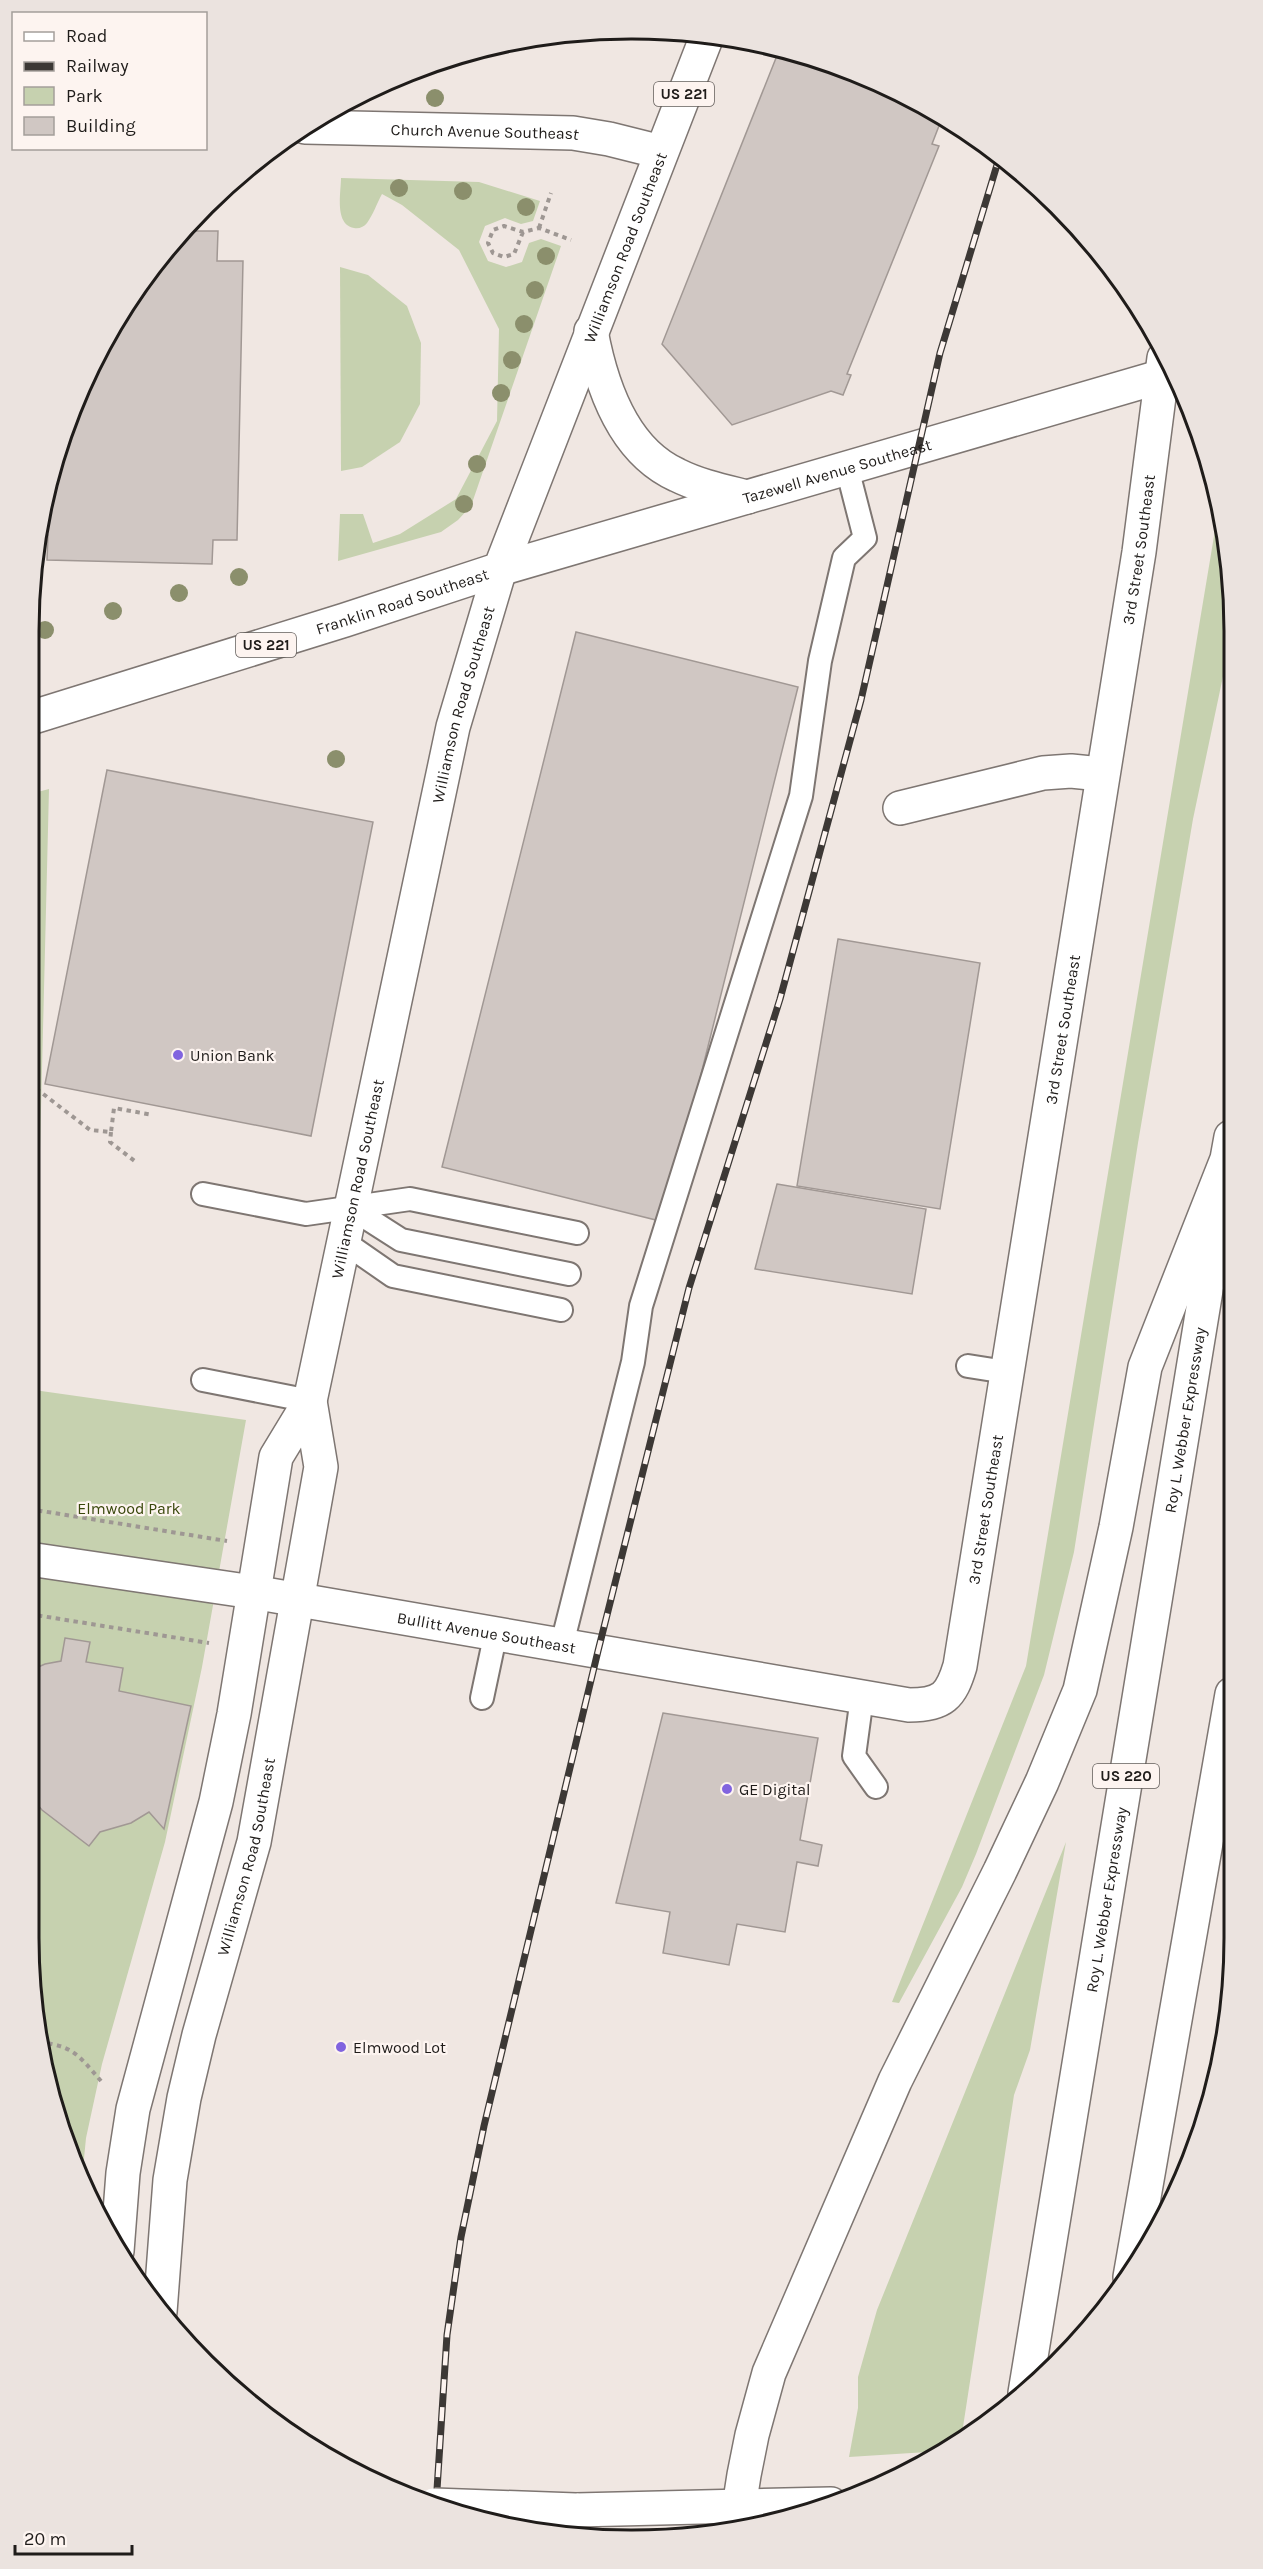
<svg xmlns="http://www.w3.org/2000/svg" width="1263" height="2569" viewBox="0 0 1263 2569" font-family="Karla,sans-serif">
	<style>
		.green { fill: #c6d1af }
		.building { fill: #d0c7c3; stroke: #a19894; stroke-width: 1.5 }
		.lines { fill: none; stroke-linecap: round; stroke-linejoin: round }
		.service-casing { stroke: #7e7672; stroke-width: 26 }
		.pedestrian-casing { stroke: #7e7672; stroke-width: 36 }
		.minor-casing { stroke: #7e7672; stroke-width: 36 }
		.tertiary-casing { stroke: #7e7672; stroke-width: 36 }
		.secondary-casing { stroke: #7e7672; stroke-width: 36 }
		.primary-casing { stroke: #7e7672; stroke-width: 36 }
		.motorway-casing { stroke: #7e7672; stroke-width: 36 }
		.path { stroke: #9e9793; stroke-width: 4; stroke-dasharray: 4.5 4.5; stroke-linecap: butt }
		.service { stroke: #fff; stroke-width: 22 }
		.pedestrian { stroke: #fff; stroke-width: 33 }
		.minor { stroke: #fff; stroke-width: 33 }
		.tertiary { stroke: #fff; stroke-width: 33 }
		.secondary { stroke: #fff; stroke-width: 33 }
		.primary { stroke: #fff; stroke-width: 33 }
		.motorway { stroke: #fff; stroke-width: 33 }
		.rail-casing { stroke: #3c3835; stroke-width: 7 }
		.rail { stroke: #fdf4f0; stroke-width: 4.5; stroke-dasharray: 14; stroke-linecap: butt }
		.primary-bridge-casing { stroke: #7e7672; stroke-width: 36; stroke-linecap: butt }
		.primary-bridge { stroke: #fff; stroke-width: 33 }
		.tree { fill: #8b8f6c }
		.poi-dot { fill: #8164df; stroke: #fdf4f0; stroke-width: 2 }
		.labels { text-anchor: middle; stroke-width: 4.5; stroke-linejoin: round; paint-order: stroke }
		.shield { fill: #fdf4f0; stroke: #625d5a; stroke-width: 1.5 }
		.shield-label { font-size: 15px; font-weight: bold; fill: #1f1c1a }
		.street-label { font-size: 16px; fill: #1f1c1a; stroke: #fdf4f0 }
		.poi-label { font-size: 16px; fill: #1f1c1a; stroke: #fdf4f0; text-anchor: start }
		.park-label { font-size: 16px; fill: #39470b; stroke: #fdf4f0 }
		.rim { fill: none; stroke: #1f1c1a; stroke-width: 3 }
	</style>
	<rect width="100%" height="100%" fill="#f0e7e2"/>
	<g class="green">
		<path d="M341 178 479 182 540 201 533 221 521 224 505 218 485 226 479 242 488 261 506 267 522 262 529 243 541 239 561 246 471 506 458 520 441 532 338 561 340 514H363L373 543 400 534 456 499 497 421 499 329 459 250 402 205 382 194C377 203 373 215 367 223 364 227 359 229 354 228 334 224 341 193 341 178Z"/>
		<polygon points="340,267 368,275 407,306 421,343 420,404 400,442 362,467 341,471"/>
		<polygon points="1218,512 1229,553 1230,643 1193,819 1138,1143 1074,1552 1044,1675 976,1854 962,1887 899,2003 892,2002 1026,1666"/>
		<polygon points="49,789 34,1390 246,1420 202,1667 165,1842 102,2064 86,2138 82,2179 61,2132 40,2055 29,1937 30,794"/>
		<polygon points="1066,1842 1030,2050 1014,2095 961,2440 943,2451 849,2457 858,2408 858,2377 877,2310"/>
	</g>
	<g class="building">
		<polygon points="780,48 898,91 942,118 932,144 939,146 847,374 851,375 843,395 831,391 732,425 662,344"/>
		<polygon points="185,231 218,231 217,261 243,261 237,540 213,540 212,564 47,560 48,535 39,535 49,476 91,365 153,265"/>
		<polygon points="576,632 798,687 664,1222 442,1167"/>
		<polygon points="107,770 373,822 311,1136 45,1084"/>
		<polygon points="838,939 980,963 940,1209 797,1186"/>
		<polygon points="777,1184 926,1209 912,1294 755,1269"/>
		<polygon points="65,1638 90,1642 86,1662 123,1668 119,1691 191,1706 164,1829 149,1812 131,1823 100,1832 89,1846 42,1810 29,1795 29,1671 45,1664 61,1661"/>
		<polygon points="663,1713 818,1738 800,1840 822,1845 818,1866 797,1862 785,1932 737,1924 729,1965 663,1953 670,1912 616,1903"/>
	</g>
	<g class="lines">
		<defs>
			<g id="service">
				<polyline points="203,1194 306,1214 410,1199 577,1233"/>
				<polyline points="351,1208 401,1240 569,1274"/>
				<polyline points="344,1242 393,1276 561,1310"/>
				<polyline points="968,1366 1006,1372"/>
				<polyline points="203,1380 310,1401"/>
				<polyline points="562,1644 633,1362 641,1306 801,796 820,661 844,558 865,538 847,468"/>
				<polyline points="862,1697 854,1756 876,1787"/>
				<polyline points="482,1698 496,1632"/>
			</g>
			<polyline id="pedestrian" points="29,1559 253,1592"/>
			<g id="minor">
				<path id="s1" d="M305 127 573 133 609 139 661 152"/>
				<polyline points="900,808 1043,773 1071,771 1101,774"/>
				<path id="s2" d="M253 1592 909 1705C943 1705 951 1696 960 1666L1139 552 1164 358"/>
			</g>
			<g id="tertiary">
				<path id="s3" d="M500 569 1173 373"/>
			</g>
			<g id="secondary">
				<path id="s4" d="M117 2251 123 2173 133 2109 216 1802 234 1714 276 1457 310 1401 453 727 500 569"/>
				<path id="s5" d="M160 2312 170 2180 184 2098 199 2035 254 1842 321 1467 310 1401"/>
			</g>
			<g id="primary">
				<path d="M591 331C601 385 622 450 677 475 699 486 723 491 747 497"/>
				<path id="s6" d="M30 718 345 620 500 569 707 36"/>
				<polyline points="576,2510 831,2504"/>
			</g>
			<g id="motorway">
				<polyline points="1130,2277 1232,1694"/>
				<path id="s7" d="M1025 2393 1217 1223"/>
				<polyline points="743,2529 739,2507 744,2475 752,2435 769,2373 895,2081 1000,1871 1042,1782 1080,1690 1116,1527 1145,1367 1227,1159 1231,1137"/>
			</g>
		</defs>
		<use href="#service" class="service-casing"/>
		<use href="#pedestrian" class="pedestrian-casing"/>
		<use href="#minor" class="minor-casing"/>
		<use href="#tertiary" class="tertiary-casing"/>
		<use href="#secondary" class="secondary-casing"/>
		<use href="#primary" class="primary-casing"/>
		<use href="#motorway" class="motorway-casing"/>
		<g class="path">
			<polyline points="539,228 551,193"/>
			<polyline points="523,232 514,254 504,257 493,253 488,243 493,230 504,226 523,232 539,228 571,240"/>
			<polyline points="29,1083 90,1130 111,1132 114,1108 153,1115"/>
			<polyline points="111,1132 110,1142 136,1162"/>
			<polyline points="29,1509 227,1541"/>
			<polyline points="29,1614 209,1643"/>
			<path d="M39 2042C74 2046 79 2056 101 2081"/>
		</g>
		<use href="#service" class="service"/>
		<use href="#pedestrian" class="pedestrian"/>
		<use href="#minor" class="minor"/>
		<use href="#tertiary" class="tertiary"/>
		<use href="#secondary" class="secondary"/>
		<use href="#primary" class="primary"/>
		<use href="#motorway" class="motorway"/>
		<defs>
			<polyline id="rail" points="436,2505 447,2335 461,2237 484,2126 598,1651 689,1288 780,999 861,700 940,353 1000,155"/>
		</defs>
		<use href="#rail" class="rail-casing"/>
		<use href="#rail" class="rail"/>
		<defs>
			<polyline id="primary-bridge" points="434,2505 576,2510"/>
		</defs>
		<use href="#primary-bridge" class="primary-bridge-casing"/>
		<use href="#primary-bridge" class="primary-bridge"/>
	</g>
	<g class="tree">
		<circle cx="435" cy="98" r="9"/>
		<circle cx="399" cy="188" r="9"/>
		<circle cx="463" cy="191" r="9"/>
		<circle cx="526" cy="207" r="9"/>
		<circle cx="546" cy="256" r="9"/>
		<circle cx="535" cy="290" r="9"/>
		<circle cx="524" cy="324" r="9"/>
		<circle cx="512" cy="360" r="9"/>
		<circle cx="501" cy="393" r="9"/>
		<circle cx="477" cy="464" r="9"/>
		<circle cx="464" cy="504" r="9"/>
		<circle cx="239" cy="577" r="9"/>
		<circle cx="179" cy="593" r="9"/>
		<circle cx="113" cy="611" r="9"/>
		<circle cx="45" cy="630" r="9"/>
		<circle cx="336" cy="759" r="9"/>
	</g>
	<g class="poi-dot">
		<circle cx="178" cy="1055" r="6"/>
		<circle cx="727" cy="1789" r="6"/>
		<circle cx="341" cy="2047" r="6"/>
	</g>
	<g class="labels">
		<g class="shield">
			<rect x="654" y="82" width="60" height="24" rx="4.5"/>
			<rect x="236" y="633" width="60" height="24" rx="4.5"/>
			<rect x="1093" y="1764" width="66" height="24" rx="4.5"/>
		</g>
		<g class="shield-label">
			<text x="684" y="99">US 221</text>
			<text x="266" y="650">US 221</text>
			<text x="1126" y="1781">US 220</text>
		</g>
		<g class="street-label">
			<text dy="6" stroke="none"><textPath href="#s1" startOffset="180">Church Avenue Southeast</textPath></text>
			<text dy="6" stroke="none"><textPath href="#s6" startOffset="838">Williamson Road Southeast</textPath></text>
			<text dy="6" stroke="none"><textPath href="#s3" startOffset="351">Tazewell Avenue Southeast</textPath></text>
			<text dy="6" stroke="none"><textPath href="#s2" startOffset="1868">3rd Street Southeast</textPath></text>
			<text dy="6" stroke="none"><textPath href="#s6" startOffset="390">Franklin Road Southeast</textPath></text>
			<text dy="6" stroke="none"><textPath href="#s4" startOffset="1590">Williamson Road Southeast</textPath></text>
			<text dy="6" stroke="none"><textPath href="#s2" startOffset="1382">3rd Street Southeast</textPath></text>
			<text dy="6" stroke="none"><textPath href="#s4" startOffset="1104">Williamson Road Southeast</textPath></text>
			<text dy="6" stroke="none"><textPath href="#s7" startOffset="986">Roy L. Webber Expressway</textPath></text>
			<text dy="6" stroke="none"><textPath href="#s2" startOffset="896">3rd Street Southeast</textPath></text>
			<text dy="6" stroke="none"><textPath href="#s2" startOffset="237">Bullitt Avenue Southeast</textPath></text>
			<text dy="6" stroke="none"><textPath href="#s5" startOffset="465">Williamson Road Southeast</textPath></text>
			<text dy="6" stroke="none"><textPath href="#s7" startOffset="500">Roy L. Webber Expressway</textPath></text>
		</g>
		<g class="poi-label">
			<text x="190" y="1061">Union Bank</text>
			<text x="739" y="1795">GE Digital</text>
			<text x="353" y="2053">Elmwood Lot</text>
		</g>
		<g class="park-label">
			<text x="129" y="1514">Elmwood Park</text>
		</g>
	</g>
	<path d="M0 0H1263V2569H0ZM631 39H632A592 592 0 0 1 1224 631V1938A592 592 0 0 1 632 2530H631A592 592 0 0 1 39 1938V631A592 592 0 0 1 631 39Z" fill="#ebe3df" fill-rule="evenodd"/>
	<path class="rim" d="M631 39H632A592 592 0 0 1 1224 631V1938A592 592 0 0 1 632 2530H631A592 592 0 0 1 39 1938V631A592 592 0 0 1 631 39Z"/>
	<rect x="12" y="12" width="195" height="138" fill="#fdf4f0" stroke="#a49e9a" stroke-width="1.5"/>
	<rect x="24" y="32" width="30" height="9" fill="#ffffff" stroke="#a49e9a" stroke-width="1.5"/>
	<text x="66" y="42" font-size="18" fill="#1f1c1a">Road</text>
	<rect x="24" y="62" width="30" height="9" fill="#3c3835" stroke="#a49e9a" stroke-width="1.5"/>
	<text x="66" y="72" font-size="18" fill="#1f1c1a">Railway</text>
	<rect x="24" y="87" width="30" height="18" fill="#c6d1af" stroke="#a49e9a" stroke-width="1.5"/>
	<text x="66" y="102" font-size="18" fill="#1f1c1a">Park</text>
	<rect x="24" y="117" width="30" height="18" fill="#d0c7c3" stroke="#a49e9a" stroke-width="1.5"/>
	<text x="66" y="132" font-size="18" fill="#1f1c1a">Building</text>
	<path d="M15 2545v9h117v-9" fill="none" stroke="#1f1c1a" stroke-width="3"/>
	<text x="24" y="2545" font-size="18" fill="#1f1c1a" stroke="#fdf4f0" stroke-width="4.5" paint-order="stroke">20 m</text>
</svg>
